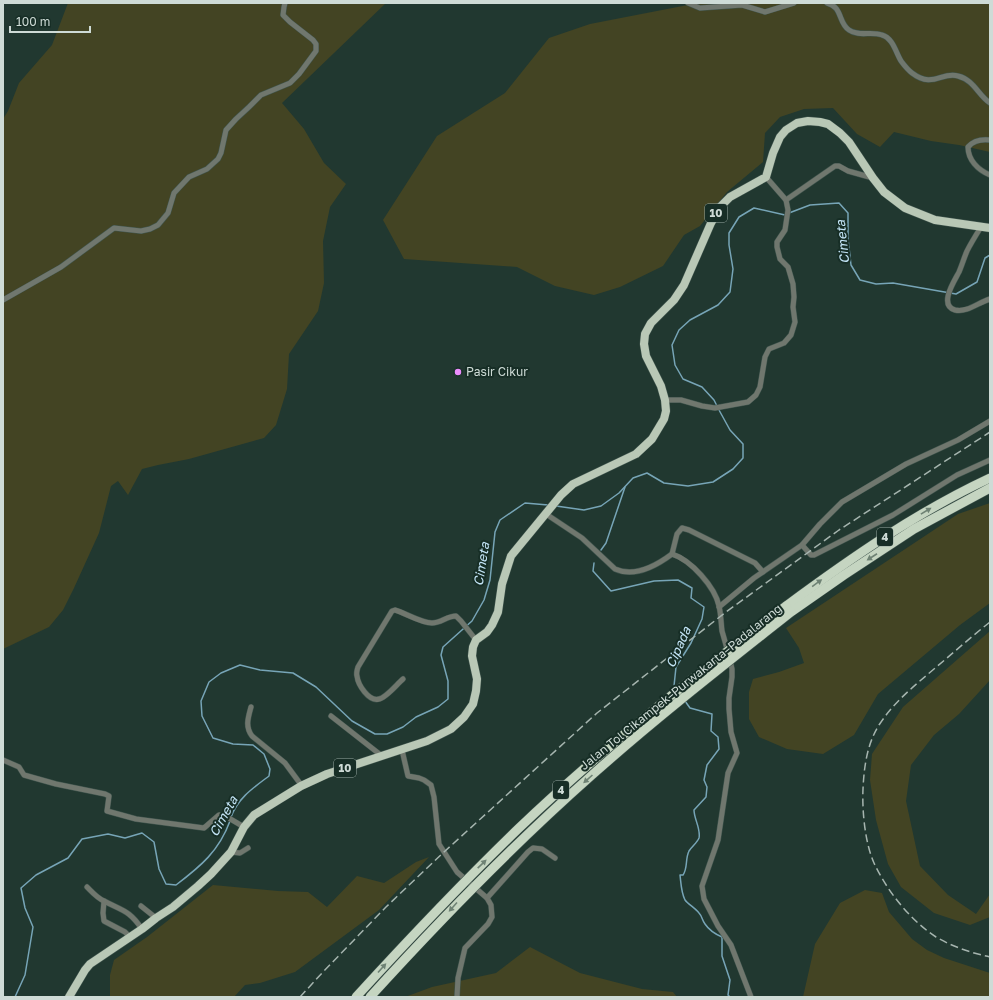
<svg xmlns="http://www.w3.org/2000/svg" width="993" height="1000" viewBox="0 0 993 1000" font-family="'Golos Text',sans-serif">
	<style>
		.green { fill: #434423 }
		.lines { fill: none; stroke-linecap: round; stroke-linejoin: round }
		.stream { stroke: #77a5b7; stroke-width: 1.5 }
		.minor-casing { stroke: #40554e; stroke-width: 6 }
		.trunk-casing { stroke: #40554e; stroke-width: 9 }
		.motorway-casing { stroke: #40554e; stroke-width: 10 }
		.minor { stroke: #70776e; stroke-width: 5 }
		.trunk { stroke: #b9c8b6; stroke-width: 8 }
		.motorway { stroke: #c5d5c1; stroke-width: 9 }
		.rail { stroke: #a6b5af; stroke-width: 1.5; stroke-dasharray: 8 4; stroke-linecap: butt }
		.motorway-bridge-casing { stroke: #40554e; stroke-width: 10; stroke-linecap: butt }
		.motorway-bridge { stroke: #c5d5c1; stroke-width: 9 }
		.oneway { fill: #6e8274 }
		.poi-dot { fill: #eb8dfc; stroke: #172e26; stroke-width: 1.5 }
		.labels { text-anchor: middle; stroke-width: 4; stroke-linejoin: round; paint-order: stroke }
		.shield { fill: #172e26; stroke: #97a7a1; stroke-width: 1 }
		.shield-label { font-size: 11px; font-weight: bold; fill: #cedbd6 }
		.poi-label { font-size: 12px; fill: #cedbd6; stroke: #172e26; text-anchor: start }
		.street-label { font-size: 12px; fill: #cedbd6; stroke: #172e26 }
		.water-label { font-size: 13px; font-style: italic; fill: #c4e5f7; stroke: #172e26 }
	</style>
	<rect width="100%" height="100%" fill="#213830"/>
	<g class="green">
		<polygon points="68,3 386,3 282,103 304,129 324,163 346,184 330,207 323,241 324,283 318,311 289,354 287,389 276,425 264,438 189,459 158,465 142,469 128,495 118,481 111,486 99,533 74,588 63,610 49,627 3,649 3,119 8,111 19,83 52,45"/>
		<polygon points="698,3 990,3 990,152 959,145 931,141 894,132 880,147 857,134 833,108 804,109 780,117 765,133 763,162 727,192 700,226 684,235 663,266 620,287 594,295 555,286 517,267 404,259 383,220 437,136 505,93 549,38 590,24"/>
		<polygon points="990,503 990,603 960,625 878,694 854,735 823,754 787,749 759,737 749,719 749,692 753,679 779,672 804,663 799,648 786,628 958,514"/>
		<polygon points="990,631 990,680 959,714 934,735 911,765 906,801 920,866 948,895 976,914 990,894 990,917 970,925 934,913 901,887 888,864 876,820 870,780 872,754 903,707"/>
		<polygon points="429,857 379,910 295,972 260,983 245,985 234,997 110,997 110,975 114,960 147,937 213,885 278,891 308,892 327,907 357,876 384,883 416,862"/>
		<polygon points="865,890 882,893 889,912 912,939 927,950 944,958 990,973 990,997 803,997 815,944 840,903"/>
		<polygon points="530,947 580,973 642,989 673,992 677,997 405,997 432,987 496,973"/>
	</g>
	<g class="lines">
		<g class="stream">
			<polyline points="789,213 810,205 839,203 848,213 848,239 851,265 860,280 876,284 893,283 956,294 977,282 985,258 990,255"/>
			<polyline points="717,406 714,400 702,387 683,379 675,365 672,345 679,330 690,320 718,305 730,292 733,269 729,245 729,233 739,217 754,208 785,215"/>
			<polyline points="556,506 584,510 601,506 619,493 633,478 647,473 664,483 688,486 713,482 733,469 743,458 743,444 730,430 719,410"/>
			<polyline points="601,550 606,543 625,487"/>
			<polyline points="594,563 593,571 611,591 654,581 678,580 692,588 691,598 704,607 702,619 691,643 676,667 674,686 676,688"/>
			<path d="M685 701 690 708 712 714 711 731 718 737 719 749 707 765 704 780 707 787 706 797 694 810C694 819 701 829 699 838 697 843 692 846 689 851 685 859 688 868 683 875H680C681 883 681 892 685 900 688 904 695 908 699 913 702 916 702 920 705 924 709 930 715 934 722 937V956L730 980 728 995 730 997"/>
			<path d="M231 817C238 798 253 788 269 776L270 769 264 754 253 745 233 744 213 738 202 716 201 701 209 682 221 673 240 665 260 670 293 673 316 687 352 721 375 734H387L403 727 416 717 438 707 448 699V681L441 655 443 647 472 621 484 600 490 580 495 532 500 520 525 503 548 505"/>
			<path d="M15 997 25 975 33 927 25 908 21 888 36 875 68 858 82 839 108 834 125 838 142 833 154 842 159 869 166 884 176 885C201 866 219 851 230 821"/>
		</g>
		<defs>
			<g id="minor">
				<polyline points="688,3 700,8 742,5 765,12 794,3"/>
				<path d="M827 3C843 7 838 23 849 30 859 37 871 31 882 35 893 38 896 53 901 61 904 65 908 70 912 73 933 89 942 71 958 76 974 80 978 95 990 103"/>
				<path d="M990 140C981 139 974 140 968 147 968 160 978 170 990 175"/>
				<polyline points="786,200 835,166 839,166 848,171 873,178"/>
				<path d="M981 227C976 235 971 243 967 251 964 258 962 265 959 272 955 280 938 305 955 310 967 313 979 302 990 299"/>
				<polyline points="3,300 61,267 114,228 141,231 150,229 158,225 168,213 174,193 189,177 207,169 218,159 221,153 226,130 236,119 249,107 261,95 290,83 299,74 316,51 316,44 313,40 290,22 283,15 284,7 285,3"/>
				<polyline points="665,400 681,400 702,406 715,408 748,402 756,395 760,387 765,357 769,349 784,343 791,335 795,322 793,307 794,297 793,284 788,267 780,259 777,247 777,242 785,230 788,210 786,200 766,177"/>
				<path d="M546 514 582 538 615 569C635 578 656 566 672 554 691 560 715 587 719 606 721 614 721 623 722 631 724 638 726 645 728 652"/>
				<polyline points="802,545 811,555 814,555 893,515 957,475 990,460"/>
				<polyline points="672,554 677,534 682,528 689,530 755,563 763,572"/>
				<polyline points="719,607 754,578 802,545 820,524 842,502 906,464 958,440 990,421"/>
				<polyline points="730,660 732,669 732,677 729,698 729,709 731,732 737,753 728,773 718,840 702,886 704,899 718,926 731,945 751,997"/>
				<path d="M403 679C397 684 386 698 379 699 369 702 358 685 357 676 356 673 357 670 358 667L392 611 395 610C405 613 421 623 432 623 441 623 447 616 456 616L461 621 476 640"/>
				<path d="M251 707C248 718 245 727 252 736L285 763 302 786"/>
				<polyline points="331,716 382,756"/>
				<polyline points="402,750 408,776 419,778 424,780 431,785 434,797 439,844 457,872 487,898 491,905 492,917 488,924 465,948 458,978 457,997"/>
				<polyline points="3,760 19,767 24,775 56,784 105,794 109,796 107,811 136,819 204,828 219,815 227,817 244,827"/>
				<polyline points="231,852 240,853 248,848"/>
				<path d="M87 887C92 892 97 898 104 901 123 911 129 910 142 929"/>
				<polyline points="487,898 528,852 533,848 542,849 555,858"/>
				<polyline points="104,901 103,913 104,921 125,932 130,937"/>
				<polyline points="141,906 156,918"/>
			</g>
			<polyline id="trunk" points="69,997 85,970 90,964 142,929 156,918 173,907 198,886 211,874 231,852 244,827 254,815 301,786 327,774 427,741 451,729 464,717 473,704 476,691 477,679 472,656 473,647 476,640 487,632 492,625 498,612 502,584 511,556 561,495 573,484 636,454 652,439 664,419 666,411 665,400 661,386 646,356 644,344 645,334 651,323 674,300 684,285 711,223 719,208 730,197 766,177 773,153 780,137 786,130 797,123 808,121 820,122 828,124 840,133 849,142 873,178 884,192 905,208 935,220 990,228"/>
			<g id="motorway">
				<path d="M786 606C851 558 917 512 990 478"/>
				<polyline points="791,612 844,575 914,529 990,488"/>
			</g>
		</defs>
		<use href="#minor" class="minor-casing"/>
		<use href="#trunk" class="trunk-casing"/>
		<use href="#motorway" class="motorway-casing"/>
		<use href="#minor" class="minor"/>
		<use href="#trunk" class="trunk"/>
		<use href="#motorway" class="motorway"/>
		<g class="rail">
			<path d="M990 622C971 637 953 653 934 669 914 686 894 702 879 725 867 744 864 767 863 789 862 811 865 843 874 863 887 891 910 920 936 937 953 947 972 953 990 957"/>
			<polyline points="300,997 322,973 386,907 444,852 597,713 726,612 839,530 990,432"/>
		</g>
		<defs>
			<g id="motorway-bridge">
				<path d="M356 997C409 939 463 882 519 828 603 748 694 676 786 606"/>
				<path d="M370 997C440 920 514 844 592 775 656 718 724 665 791 612"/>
			</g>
		</defs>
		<use href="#motorway-bridge" class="motorway-bridge-casing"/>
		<use href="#motorway-bridge" class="motorway-bridge"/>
	</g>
	<defs><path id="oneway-solid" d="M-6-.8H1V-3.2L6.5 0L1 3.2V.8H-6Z"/></defs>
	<g class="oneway">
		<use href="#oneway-solid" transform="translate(926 511) rotate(-31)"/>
		<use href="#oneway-solid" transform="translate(872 557) rotate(147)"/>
		<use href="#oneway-solid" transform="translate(817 583) rotate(-36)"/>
		<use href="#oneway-solid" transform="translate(588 779) rotate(138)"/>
		<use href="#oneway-solid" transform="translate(482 864) rotate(-44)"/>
		<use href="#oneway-solid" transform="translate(453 907) rotate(132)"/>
		<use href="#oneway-solid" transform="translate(382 968) rotate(-48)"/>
	</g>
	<circle class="poi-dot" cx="458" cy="372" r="4"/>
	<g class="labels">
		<g class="shield">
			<rect x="705" y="204" width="22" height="18" rx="3"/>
			<rect x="877" y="528" width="16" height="18" rx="3"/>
			<rect x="334" y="759" width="22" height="18" rx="3"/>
			<rect x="553" y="781" width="16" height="18" rx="3"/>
		</g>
		<g class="shield-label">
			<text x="716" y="217">10</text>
			<text x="885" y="541">4</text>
			<text x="345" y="772">10</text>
			<text x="561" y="794">4</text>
		</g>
		<g class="poi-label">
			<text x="466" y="376">Pasir Cikur</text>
		</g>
		<g class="street-label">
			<text transform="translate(681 687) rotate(-39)" y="4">Jalan Tol Cikampek–Purwakarta–Padalarang</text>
		</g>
		<g class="water-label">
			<text transform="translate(842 242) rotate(-96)" y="5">Cimeta</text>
			<text transform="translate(481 564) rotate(-81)" y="5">Cimeta</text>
			<text transform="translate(678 647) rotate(-66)" y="5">Cipada</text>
			<text transform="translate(223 816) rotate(-61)" y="5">Cimeta</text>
		</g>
	</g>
	<rect width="993" height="1000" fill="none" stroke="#cedbd6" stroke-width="8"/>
	<path d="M10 26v6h80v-6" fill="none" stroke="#cedbd6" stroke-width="2"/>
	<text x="16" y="26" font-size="12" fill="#cedbd6" stroke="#172e26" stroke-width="3" paint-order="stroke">100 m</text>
</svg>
